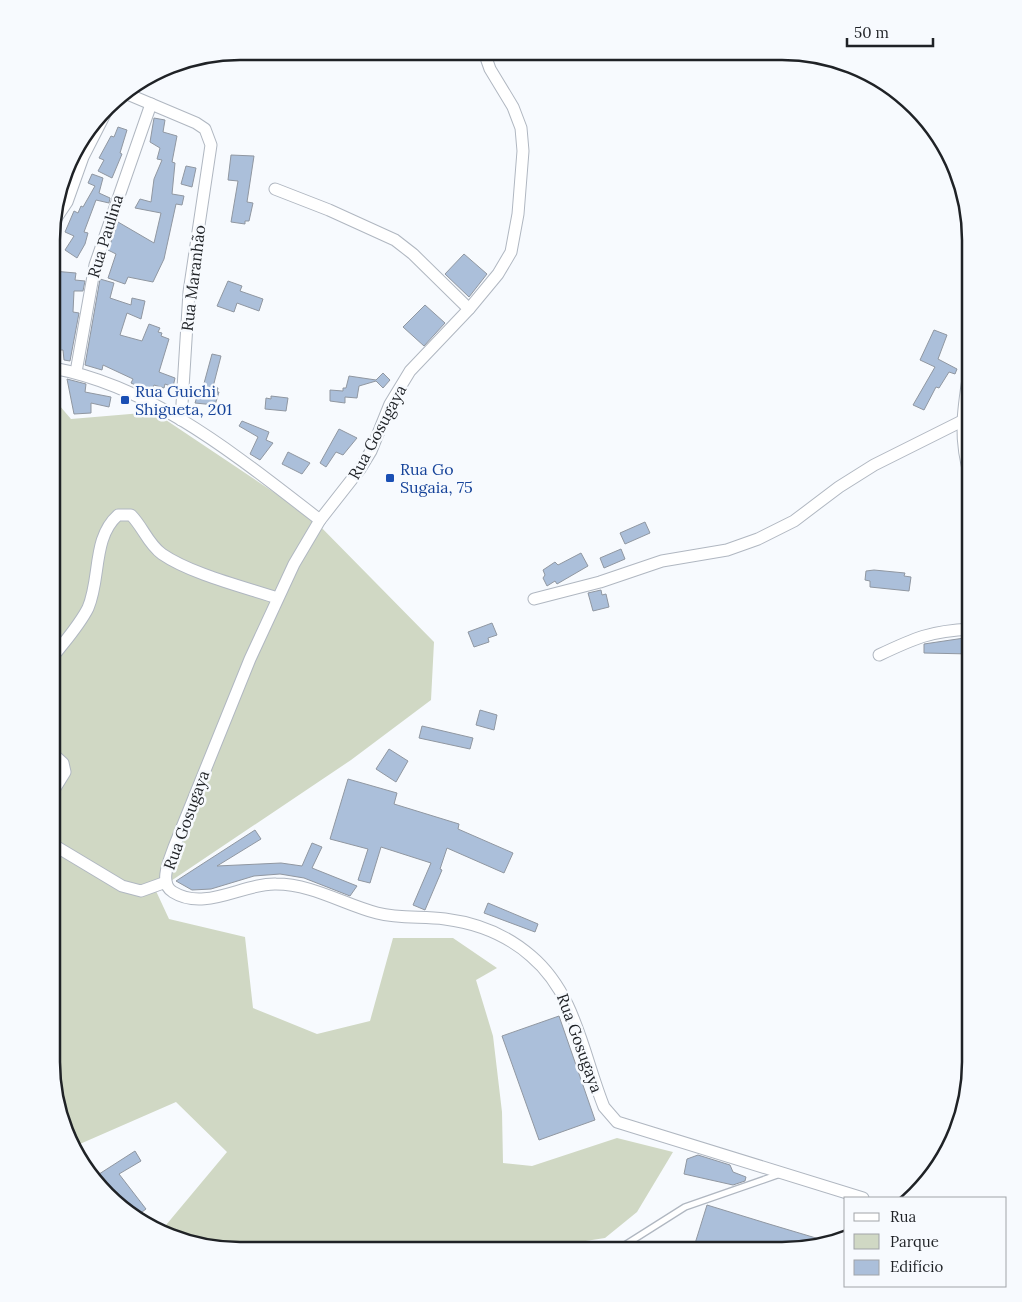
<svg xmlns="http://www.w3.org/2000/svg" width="1022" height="1302" viewBox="0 0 1022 1302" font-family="Lora,serif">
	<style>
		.green { fill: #d0d8c4 }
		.building { fill: #abbfda; stroke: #9097a1 }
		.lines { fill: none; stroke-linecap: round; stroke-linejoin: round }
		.service-casing { stroke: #b0b7c1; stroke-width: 8 }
		.minor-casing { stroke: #b0b7c1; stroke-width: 13 }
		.service { stroke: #fff; stroke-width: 5.5 }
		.minor { stroke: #fff; stroke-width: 11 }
		.transit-dot { fill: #1a4fb4; stroke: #f7fafe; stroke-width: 2 }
		.labels { text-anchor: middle; stroke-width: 5; stroke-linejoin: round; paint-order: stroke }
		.street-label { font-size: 16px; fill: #1f2226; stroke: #f7fafe }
		.transit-label { font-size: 16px; fill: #164399; stroke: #f7fafe; text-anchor: start }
		.rim { fill: none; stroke: #1f2226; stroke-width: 2.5 }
	</style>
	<rect width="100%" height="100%" fill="#f7fafe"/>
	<polygon class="green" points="53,398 71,419 154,412 311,517 434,642 431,700 351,760 156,891 169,919 245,937 253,1008 317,1034 370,1021 393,938 453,938 497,968 476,980 493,1036 502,1112 503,1163 532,1166 617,1138 673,1152 637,1212 605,1238 553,1246 552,1250 228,1250 179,1241 161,1231 227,1152 176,1102 73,1147 58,1110 51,1062"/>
	<g class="building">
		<polygon points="154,118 165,120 163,132 177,136 172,162 175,163 172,194 184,196 182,205 176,204 164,259 153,282 128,277 125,284 108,278 116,254 108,250 118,222 154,243 161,213 135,208 140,199 151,202 154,179 162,160 157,159 160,148 150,142"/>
		<polygon points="118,127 127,130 120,153 122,154 112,178 98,171 104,160 99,158 111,136 114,137"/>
		<polygon points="231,155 254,156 247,202 253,203 249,221 245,221 245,224 231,222 238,181 228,180"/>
		<polygon points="186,166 196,168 192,187 181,184"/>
		<polygon points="92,174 103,178 99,193 110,198 109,203 96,200 84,232 88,233 85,244 77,258 65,250 74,236 65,232 74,211 78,213 81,206 83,207 95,186 88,183"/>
		<polygon points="464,254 487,274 469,297 445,274"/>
		<polygon points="53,271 76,273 75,280 85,281 83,291 74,291 73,312 79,313 70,361 64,360 63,350 53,350"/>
		<polygon points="100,279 114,283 110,298 131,305 132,298 145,301 141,319 127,313 120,335 142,341 149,324 160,328 158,332 162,333 161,336 169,339 159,372 175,378 173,387 165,384 164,388 154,385 151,392 131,383 133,379 103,365 102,370 85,365"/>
		<polygon points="228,281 242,286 240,291 263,299 259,311 237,303 234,312 217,306"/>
		<polygon points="425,305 445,323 424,346 403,327"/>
		<polygon points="934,330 947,335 938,359 957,369 955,374 949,372 939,388 936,387 924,410 913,405 935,367 920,360"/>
		<polygon points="212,354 221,356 213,387 218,388 217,392 219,392 215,405 195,403 200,387 203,387"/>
		<polygon points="383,373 390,380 383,388 376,381 359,386 357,398 345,397 345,403 330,401 330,390 343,391 343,388 346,388 349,376 376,380"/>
		<polygon points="67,379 86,384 85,392 111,397 109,407 91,403 91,413 74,414"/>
		<polygon points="271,396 288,398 286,411 265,409 266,398 271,399"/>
		<polygon points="242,421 269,432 266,440 273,443 260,460 250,454 258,437 239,426"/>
		<polygon points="339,429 357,438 343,455 336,452 326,467 320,463"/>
		<polygon points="288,452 310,463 302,474 282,464"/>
		<polygon points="645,522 650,533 625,544 620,533"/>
		<polygon points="621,549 625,559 604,568 600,558"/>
		<polygon points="581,553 588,566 557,584 555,581 547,586 543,578 545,575 543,570 555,562 558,565"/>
		<polygon points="874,570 905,573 904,576 911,577 909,591 870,587 870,581 865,580 866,571"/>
		<polygon points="601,590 602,595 606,594 609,607 593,611 588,593"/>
		<polygon points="492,623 497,635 488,638 489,642 474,647 468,632"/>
		<polygon points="971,637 971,654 924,653 924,644"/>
		<polygon points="480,710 497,715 494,730 476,725"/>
		<polygon points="422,726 473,738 470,749 419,738"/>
		<polygon points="389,749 408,761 396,782 376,769"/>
		<polygon points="348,779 397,793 394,804 459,824 458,829 513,853 504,873 447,848 440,869 442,870 425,910 413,905 431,863 381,847 370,883 358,880 368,849 330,839"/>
		<polygon points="255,830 261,839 217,866 281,863 302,866 312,843 322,847 312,868 357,886 350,896 304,878 280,874 254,876 211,889 192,890 176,881"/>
		<polygon points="488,903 538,924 535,932 484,913"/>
		<polygon points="559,1016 595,1120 539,1140 502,1036"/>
		<polygon points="135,1151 141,1161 119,1174 146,1209 134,1218 109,1186 107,1188 96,1176"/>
		<polygon points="698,1155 730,1165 733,1172 746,1177 745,1181 733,1185 684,1174 687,1159"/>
		<polygon points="707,1205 769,1224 826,1241 794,1250 693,1250"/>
	</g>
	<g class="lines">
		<defs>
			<polyline id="service" points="617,1250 685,1207 780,1174"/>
			<g id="minor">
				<path d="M484 52 490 69 513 107 521 128 523 151 518 214 511 252 498 274 469 309 410 371 390 404 371 451 360 469 320 520 294 564 250 659 174 847C170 859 158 883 173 892 205 912 243 883 276 884 312 884 343 904 377 913 400 919 422 916 445 919 476 923 507 935 531 956 576 994 583 1055 604 1107L617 1122 863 1198"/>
				<polyline points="125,93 196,123 205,129 211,145 189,292 181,420"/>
				<polyline points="275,189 329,210 395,240 413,254 469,309"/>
				<polyline points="53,223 67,202 83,157 108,108"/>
				<path d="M53 368C155 387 239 458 320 520"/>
				<polyline points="76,372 95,265 151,104"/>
				<path d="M971 480C957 434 964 405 971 360"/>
				<polyline points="534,599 600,582 662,561 727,550 758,539 794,521 839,487 874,465 962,421"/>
				<path d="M879 655C915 638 930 631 971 629"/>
				<path d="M52 658C64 642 79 626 88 608 101 578 92 538 118 515H131C143 527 148 544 162 554 191 574 244 587 277 598"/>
				<polyline points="52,793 65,772 63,763 52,753"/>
				<polyline points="52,844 122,886 141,891 166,882"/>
			</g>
		</defs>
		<use href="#service" class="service-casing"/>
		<use href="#minor" class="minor-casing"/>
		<use href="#service" class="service"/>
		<use href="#minor" class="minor"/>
	</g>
	<g class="transit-dot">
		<rect x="120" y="395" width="10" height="10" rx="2.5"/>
		<rect x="385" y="473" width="10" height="10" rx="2.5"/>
	</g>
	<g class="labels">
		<g class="street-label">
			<text transform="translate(105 236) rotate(-73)" y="6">Rua Paulina</text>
			<text transform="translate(193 278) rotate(-83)" y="6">Rua Maranhão</text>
			<text transform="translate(377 432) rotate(-62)" y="6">Rua Gosugaya</text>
			<text transform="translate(186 820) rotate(-70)" y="6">Rua Gosugaya</text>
			<text transform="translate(580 1043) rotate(70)" y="6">Rua Gosugaya</text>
		</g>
		<g class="transit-label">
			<text x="135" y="397">Rua Guichi<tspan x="135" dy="18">Shigueta, 201</tspan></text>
			<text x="400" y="475">Rua Go<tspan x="400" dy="18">Sugaia, 75</tspan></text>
		</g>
	</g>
	<path d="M0 0H1022V1302H0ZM240 60H782A180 180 0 0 1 962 240V1062A180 180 0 0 1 782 1242H240A180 180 0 0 1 60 1062V240A180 180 0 0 1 240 60Z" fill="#f7fafe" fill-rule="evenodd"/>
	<path class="rim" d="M240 60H782A180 180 0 0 1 962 240V1062A180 180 0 0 1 782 1242H240A180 180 0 0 1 60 1062V240A180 180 0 0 1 240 60Z"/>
	<rect x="844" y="1197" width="162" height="90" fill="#f7fafe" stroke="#a1a4a8"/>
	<rect x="854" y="1213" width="25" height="8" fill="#ffffff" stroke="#a1a4a8"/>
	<text x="890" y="1222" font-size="15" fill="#1f2226">Rua</text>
	<rect x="854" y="1234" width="25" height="15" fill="#d0d8c4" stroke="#a1a4a8"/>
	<text x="890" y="1247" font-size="15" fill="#1f2226">Parque</text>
	<rect x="854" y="1260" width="25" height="15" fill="#abbfda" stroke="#a1a4a8"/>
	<text x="890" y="1272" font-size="15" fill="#1f2226">Edifício</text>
	<path d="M847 38v8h86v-8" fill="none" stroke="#1f2226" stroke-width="2.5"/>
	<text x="854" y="38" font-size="15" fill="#1f2226" stroke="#f7fafe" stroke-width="4" paint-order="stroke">50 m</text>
</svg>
